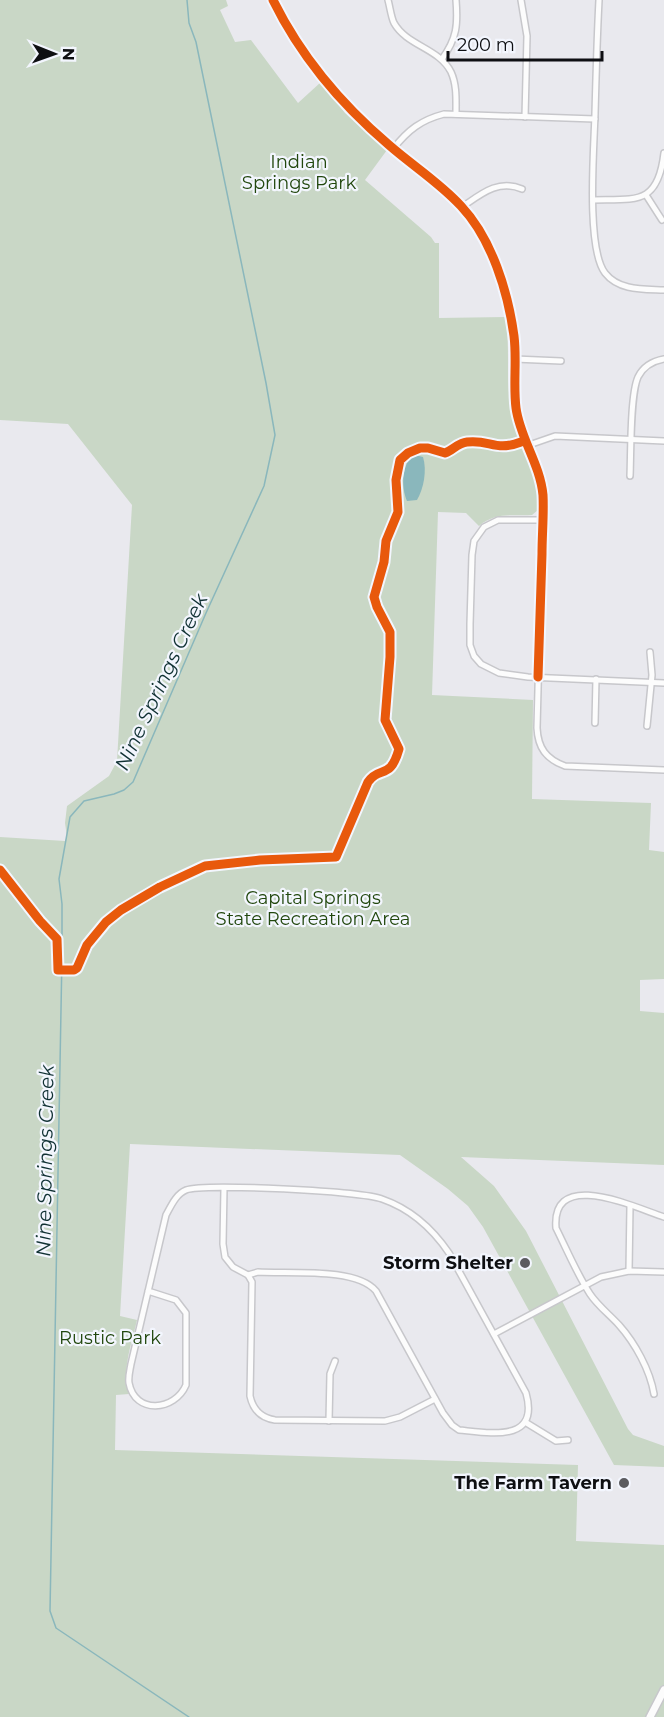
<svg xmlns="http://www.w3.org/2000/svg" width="664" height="1717" viewBox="0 0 664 1717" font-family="Montserrat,sans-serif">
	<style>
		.green { fill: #c9d7c6 }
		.water { fill: #8ab7bc }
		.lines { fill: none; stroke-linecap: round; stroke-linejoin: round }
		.stream { stroke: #8ab7bc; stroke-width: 1.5 }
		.minor-casing { stroke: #c7c7cb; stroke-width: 8 }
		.tertiary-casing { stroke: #c7c7cb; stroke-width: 10 }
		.minor { stroke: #fcfcfc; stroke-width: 5 }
		.tertiary { stroke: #fcfcfc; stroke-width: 7 }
		.cycleway-casing { stroke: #f3f6fe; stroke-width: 13 }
		.cycleway { stroke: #e8590c; stroke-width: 9 }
		.poi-dot { fill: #5b5b5f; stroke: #f3f6fe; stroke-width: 2 }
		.labels { text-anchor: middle; stroke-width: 4.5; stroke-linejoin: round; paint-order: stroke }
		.park-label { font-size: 18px; fill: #21470d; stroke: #f3f6fe }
		.poi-label { font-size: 18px; font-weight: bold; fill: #0e0f12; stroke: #f3f6fe; text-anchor: end }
		.water-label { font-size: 20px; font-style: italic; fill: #103133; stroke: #f3f6fe }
	</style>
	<rect width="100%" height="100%" fill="#e9e9ee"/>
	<path class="green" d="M0 0H226L228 6 220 10 235 42 251 40 298 103 321 82 345 113 387 150 365 180 431 237 435 243H439V318L505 317C511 347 505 377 511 406 517 442 540 473 538 510L532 515C512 516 495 512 479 526L466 513 438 512 432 695 533 700 532 799 651 803 649 850 664 852V979L640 980V1011L664 1013V1165L461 1157 494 1186 526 1231 628 1429 633 1435 664 1446V1467L614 1465 483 1227 468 1206 448 1189 400 1155 130 1144 120 1316 137 1320C132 1343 121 1371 129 1394L116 1395 115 1450 578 1465 576 1541 664 1545V1717H0V837L65 841 67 837 65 823 67 806 109 776 117 761 132 505 68 424 0 420Z"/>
	<path class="water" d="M415 455 423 457C427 470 424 488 417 500L407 501C401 488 401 462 415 455Z"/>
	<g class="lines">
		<polyline class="stream" points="187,0 189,23 196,42 266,383 275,435 264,486 206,613 133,782 124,790 114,794 84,801 70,817 59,879 62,904 62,955 50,1611 56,1628 189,1717"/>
		<defs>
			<g id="minor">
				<path d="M273 0C300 57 344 108 392 148 417 169 447 187 467 214 495 251 513 303 515 350 515 371 512 393 517 413 523 442 538 466 543 496L537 728C538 748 546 759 565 766L664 770"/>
				<path d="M388 0C390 7 391 17 394 23 407 46 439 48 451 72 457 85 456 100 456 114"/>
				<polyline points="521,0 527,36 525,117"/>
				<path d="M599 0C597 38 596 76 595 114 594 148 586 248 605 273 619 291 644 289 664 290"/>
				<path d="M442 59C457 38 458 25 456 0"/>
				<path d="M393 149C408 130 421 120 444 114L595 119"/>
				<polyline points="646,195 662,220"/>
				<path d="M593 200C637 199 658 205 664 153"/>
				<path d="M462 207C481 194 498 179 522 189"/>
				<polyline points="515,359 561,361"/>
				<polyline points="529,445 555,436 664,441"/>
				<path d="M630 476C631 454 630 395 638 377 643 367 653 361 664 359"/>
				<polyline points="543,520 498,520 484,527 474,541 472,555 470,624 470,645 474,656 481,664 499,673 528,677 664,683"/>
				<polyline points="595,723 596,679"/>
				<polyline points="647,726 652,675 650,652"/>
				<polyline points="629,1271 630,1206"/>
				<path d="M248 1275 252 1282 250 1396C253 1410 261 1418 275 1420L385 1421 400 1417 435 1399"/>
				<path d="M148 1291 176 1300 186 1313V1385C175 1411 135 1415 129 1383 128 1377 130 1370 131 1364L166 1215C171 1206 176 1194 186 1190 204 1183 362 1191 382 1199 411 1209 432 1228 449 1253L526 1393C540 1443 490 1433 459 1430L452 1425 443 1413 376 1291C356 1267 289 1274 258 1272L248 1275 233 1267 225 1257 223 1244 224 1188"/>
				<polyline points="494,1334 601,1277 629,1271 664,1272"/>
				<path d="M654 1394C650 1370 635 1343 619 1325 609 1314 598 1306 590 1294 577 1274 567 1250 556 1228 551 1167 636 1208 664 1217"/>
				<polyline points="329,1421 330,1374 335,1361"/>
				<polyline points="525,1422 556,1441 568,1440"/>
			</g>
			<polyline id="tertiary" points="650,1717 664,1690"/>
		</defs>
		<use href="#minor" class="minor-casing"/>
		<use href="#tertiary" class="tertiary-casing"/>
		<use href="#minor" class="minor"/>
		<use href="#tertiary" class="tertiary"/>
		<defs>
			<g id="cycleway">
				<path d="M273 0C300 55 342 105 389 145 413 166 440 183 461 206 492 239 508 292 514 336 517 360 513 384 516 408 520 438 540 464 543 495 544 514 542 535 542 554 541 595 539 636 538 677"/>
				<path d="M0 870 40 921 57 939 58 970H74L77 968 87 945 106 922 121 910 160 887 205 866 260 860 336 857 368 782C380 765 390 781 399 749L385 720 390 657V632L377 607 374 597 384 562 386 541 398 512 396 480 400 460 408 453 420 448H428L445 453C453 450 458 443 467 442 490 439 495 452 521 442"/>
			</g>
		</defs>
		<use href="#cycleway" class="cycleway-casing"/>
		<use href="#cycleway" class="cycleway"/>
	</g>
	<g class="poi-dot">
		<circle cx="525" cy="1263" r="6"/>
		<circle cx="624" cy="1483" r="6"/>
	</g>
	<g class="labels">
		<g class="park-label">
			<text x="299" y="168">Indian<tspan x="299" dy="21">Springs Park</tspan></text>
			<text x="313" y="904">Capital Springs<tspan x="313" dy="21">State Recreation Area</tspan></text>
			<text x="110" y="1344">Rustic Park</text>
		</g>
		<g class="poi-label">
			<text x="513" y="1269">Storm Shelter</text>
			<text x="612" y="1489">The Farm Tavern</text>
		</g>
		<g class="water-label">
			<text transform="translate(161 682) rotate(-65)" y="7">Nine Springs Creek</text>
			<text transform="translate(45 1161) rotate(-89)" y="7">Nine Springs Creek</text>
		</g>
	</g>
	<g transform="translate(54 54) rotate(91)" stroke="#f3f6fe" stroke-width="4.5" paint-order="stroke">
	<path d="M0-4.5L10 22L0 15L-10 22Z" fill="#0e0f12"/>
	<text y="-9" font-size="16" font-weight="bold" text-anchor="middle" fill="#0e0f12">N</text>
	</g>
	<path d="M448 51v9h154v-9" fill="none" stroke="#0e0f12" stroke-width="3"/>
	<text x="457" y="51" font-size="18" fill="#0e0f12" stroke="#f3f6fe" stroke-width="4.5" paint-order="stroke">200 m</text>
</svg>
